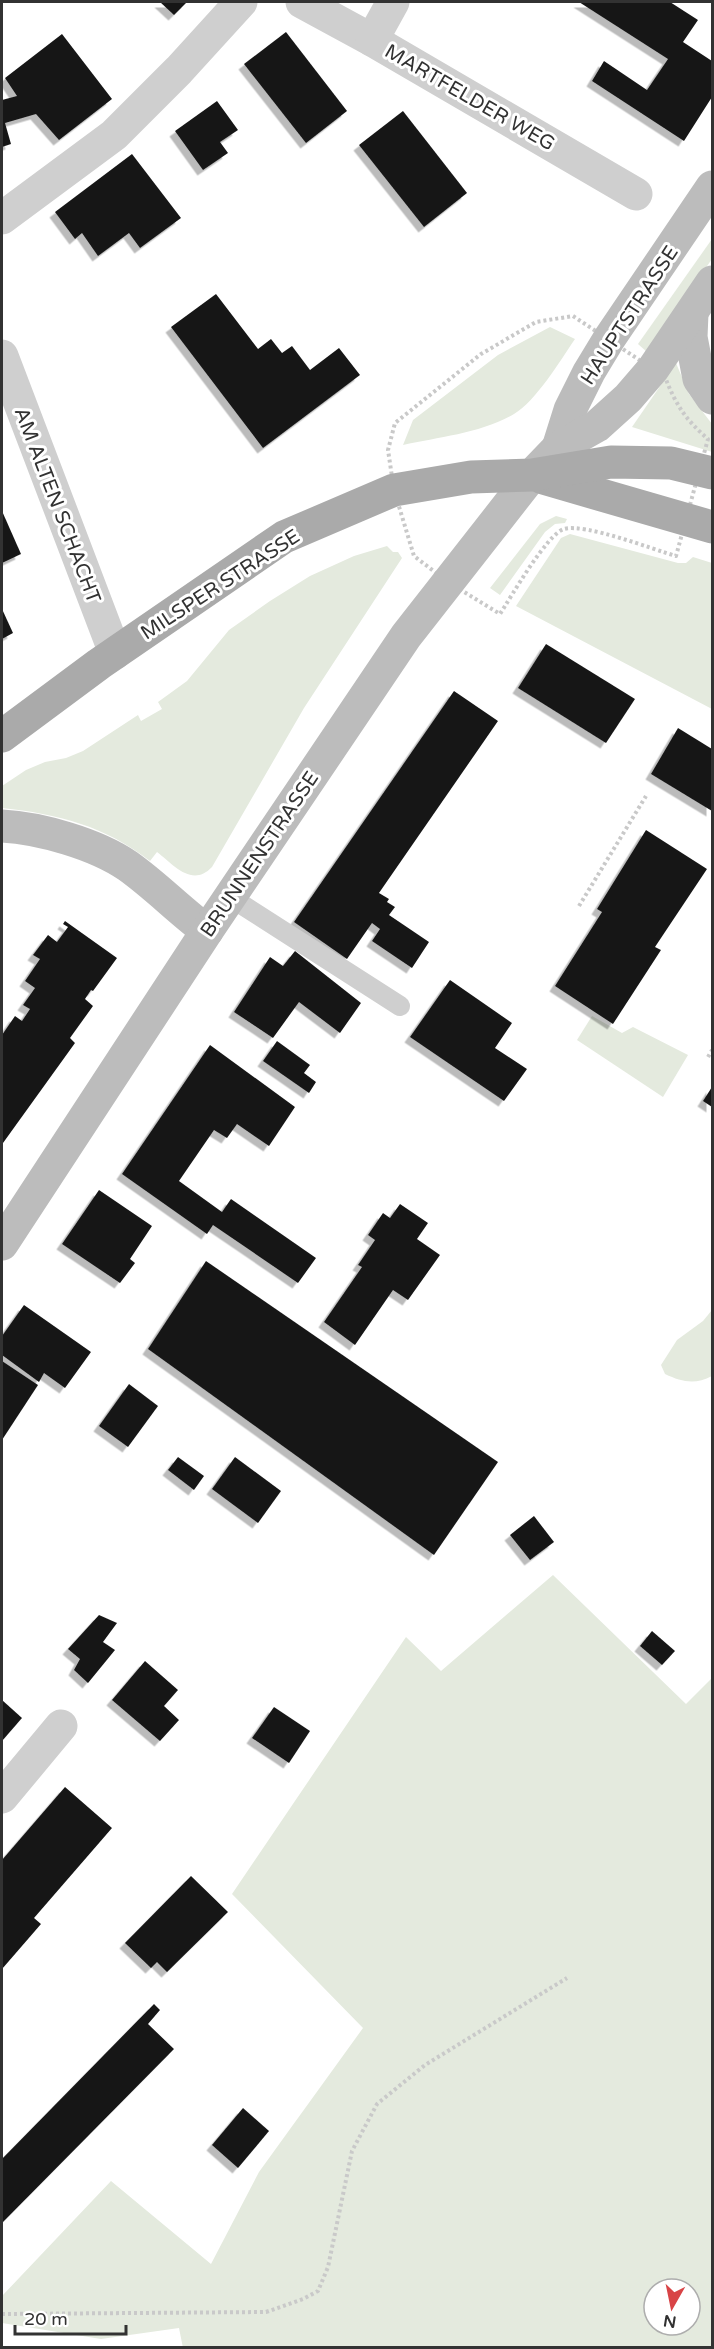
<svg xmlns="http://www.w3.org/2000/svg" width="714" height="2349" viewBox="0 0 714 2349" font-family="'Varela Round',sans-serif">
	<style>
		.green { fill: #e4eade; fill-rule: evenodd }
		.building { fill: #191919; filter: url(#shadow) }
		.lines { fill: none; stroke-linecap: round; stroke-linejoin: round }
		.path { stroke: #c9c9c9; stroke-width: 4; stroke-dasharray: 3 3; stroke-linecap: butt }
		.service { stroke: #cfcfcf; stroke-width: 20 }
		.minor { stroke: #cfcfcf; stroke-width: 33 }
		.secondary { stroke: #bcbcbc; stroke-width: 33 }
		.primary { stroke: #aaa; stroke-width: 33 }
		.labels { text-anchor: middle; stroke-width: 6; stroke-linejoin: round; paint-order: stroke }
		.street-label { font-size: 20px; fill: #323232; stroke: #fff }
	</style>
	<defs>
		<filter id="shadow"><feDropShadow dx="-5.5" dy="5.5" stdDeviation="0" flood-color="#0004"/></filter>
	</defs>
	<rect width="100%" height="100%" fill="#fff"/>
	<g class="green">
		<polygon points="712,239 712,259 647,352 638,344"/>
		<path d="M550 327 575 339C560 361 536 401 514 414 482 433 439 437 403 445L413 420 498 355Z"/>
		<polygon points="676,363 689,394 712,424 712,452 632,427"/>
		<polygon points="556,516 567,519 565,523 555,524 545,532 500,595 490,588 540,524"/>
		<polygon points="570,534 678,563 686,563 693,557 712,563 712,709 516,606 561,538"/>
		<path d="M387 546 393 552H398L402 558 304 708 212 867C192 888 174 865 157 852L150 861C105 826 58 814 2 808V786L26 770 45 762 66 758 83 751 138 715 141 721 162 709 158 702 187 681 229 630 270 601 310 576 354 556Z"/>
		<polygon points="592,1016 622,1033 633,1027 688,1055 663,1097 577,1040"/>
		<path d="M712 1310V1376C695 1385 682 1382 665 1374L661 1365 677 1340 703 1321Z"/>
		<path d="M553 1575 686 1704 712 1678V2347L183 2348 179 2328 101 2339 2 2323V2296L111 2181 211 2264 259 2172 363 2028 232 1894 406 1637 441 1671ZM654 2289H690V2325H654Z"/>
	</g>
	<g class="building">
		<polygon points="160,2 187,2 174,15"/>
		<polygon points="579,2 670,2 698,20 683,42 712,61 712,97 684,141 592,81 604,61 647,90 668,59"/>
		<polygon points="286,32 347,111 306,143 244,64"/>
		<polygon points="62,34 112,99 59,140 36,114 5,123 11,144 2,147 2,100 17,96 5,78"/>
		<polygon points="217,101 238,130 220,142 228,153 203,170 175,131"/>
		<polygon points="403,111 467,193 424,227 359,145"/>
		<polygon points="132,154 181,218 140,248 129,233 98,256 82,233 75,239 55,212"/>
		<polygon points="216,294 258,349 271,339 282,353 292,346 310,370 339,348 360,375 263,448 171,327"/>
		<polygon points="2,511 21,554 2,563"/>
		<polygon points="2,609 13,633 2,639"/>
		<polygon points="546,644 635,699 606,743 518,688"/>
		<polygon points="454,691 498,721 379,893 389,899 387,902 395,907 389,915 429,942 412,968 372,941 380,929 372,923 347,959 294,922"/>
		<polygon points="678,728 712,749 712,811 651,774"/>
		<polygon points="646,830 707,869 655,947 661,950 613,1024 555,986 602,912 597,909"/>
		<polygon points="65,921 117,958 93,991 91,990 85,999 93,1006 70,1038 75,1043 3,1143 2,1142 2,1035 15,1016 22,1021 30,1009 23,1005 35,988 25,981 40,959 33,955 48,935 57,942 68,927 63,924"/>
		<polygon points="295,951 361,1003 340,1033 299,1002 273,1038 234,1012 270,957 283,966"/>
		<polygon points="450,980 512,1023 495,1048 527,1069 504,1101 410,1037"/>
		<polygon points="277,1041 310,1065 304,1073 316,1082 309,1093 263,1061"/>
		<polygon points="210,1045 295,1107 269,1146 237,1124 227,1138 214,1130 179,1181 222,1212 231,1199 316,1258 298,1283 213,1225 207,1234 122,1174"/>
		<polygon points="712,1087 712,1107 703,1101"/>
		<polygon points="99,1190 152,1226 130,1259 135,1263 120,1283 62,1244"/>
		<polygon points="400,1204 428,1223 417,1239 440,1255 408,1300 393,1290 355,1345 324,1322 362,1267 358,1265 375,1240 368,1235 383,1213 390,1218"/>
		<polygon points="206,1261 498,1462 434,1555 148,1349"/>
		<polygon points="24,1305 91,1352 65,1388 44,1373 39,1382 2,1355 2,1336"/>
		<polygon points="2,1361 38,1385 2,1440"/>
		<polygon points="129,1384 158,1406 128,1447 99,1426"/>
		<polygon points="178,1457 204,1476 194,1490 168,1470"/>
		<polygon points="235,1457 281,1491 258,1523 212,1489"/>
		<polygon points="534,1516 554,1542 530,1560 510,1535"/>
		<polygon points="99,1615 117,1623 103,1642 115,1650 88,1683 74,1670 80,1659 68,1649"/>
		<polygon points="652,1631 675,1651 662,1665 640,1646"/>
		<polygon points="145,1661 178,1690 164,1706 179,1720 160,1741 112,1700"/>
		<polygon points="2,1700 22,1718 2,1741"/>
		<polygon points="274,1707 310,1731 289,1763 252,1738"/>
		<polygon points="65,1787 112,1828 34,1918 41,1924 2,1969 2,1860"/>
		<polygon points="191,1876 228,1912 167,1972 157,1962 151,1968 125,1943"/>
		<polygon points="154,2004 160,2010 148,2024 174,2049 2,2223 2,2159"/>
		<polygon points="243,2108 269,2131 238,2168 212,2145"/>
	</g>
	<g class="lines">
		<g class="path">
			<path d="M573 316 665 377C676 405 685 419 708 439L676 556C652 549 585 523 564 529 547 534 511 597 500 614L448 582 414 556 394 490 388 450 395 423 481 354 536 322Z"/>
			<polyline points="579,906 646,796"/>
			<polyline points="708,1057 712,1050"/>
			<polyline points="2,2314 266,2312 303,2299 318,2291 328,2267 352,2151 377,2104 425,2065 567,1978"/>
		</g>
		<polyline class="service" points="230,897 400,1006"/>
		<g class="minor">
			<polyline points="302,2 372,40 636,194"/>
			<polyline points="372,40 393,2"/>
			<polyline points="2,218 114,135 179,70 241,2"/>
			<polyline points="2,356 115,653"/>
			<polyline points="2,1797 61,1726"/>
		</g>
		<g class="secondary">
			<polyline points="692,313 691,337 699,379 712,398"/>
			<polyline points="558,448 570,410 589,372 609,339 712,187"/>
			<path d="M2 826C40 828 96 844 128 866 156 886 180 911 207 931"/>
			<polyline points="2,1244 207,931 406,636 532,475 558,448 597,426 628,398 653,369 712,282"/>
		</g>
		<g class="primary">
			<polyline points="543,478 712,527"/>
			<polyline points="2,736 99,664 284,537 394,490 471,477 532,475 611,462 671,463 712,473"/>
		</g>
	</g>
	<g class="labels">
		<g class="street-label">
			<text transform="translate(470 97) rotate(30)" y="7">MARTFELDER WEG</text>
			<text transform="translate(629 315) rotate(-57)" y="7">HAUPTSTRASSE</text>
			<text transform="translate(58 505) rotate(69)" y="7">AM ALTEN SCHACHT</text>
			<text transform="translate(220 584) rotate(-33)" y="7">MILSPER STRASSE</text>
			<text transform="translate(259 854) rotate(-56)" y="7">BRUNNENSTRASSE</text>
		</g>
	</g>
	<rect width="714" height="2349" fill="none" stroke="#323232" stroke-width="6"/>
	<g transform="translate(672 2307) rotate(189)"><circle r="28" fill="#ffffff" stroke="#adadad" stroke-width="1.5"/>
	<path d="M0-4.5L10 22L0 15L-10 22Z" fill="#d84446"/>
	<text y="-9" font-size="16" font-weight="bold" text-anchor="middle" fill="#323232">N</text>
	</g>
	<path d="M15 2325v9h111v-9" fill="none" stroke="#323232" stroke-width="3"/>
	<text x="24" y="2325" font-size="18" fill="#323232" stroke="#ffffff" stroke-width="4.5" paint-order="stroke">20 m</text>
</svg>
